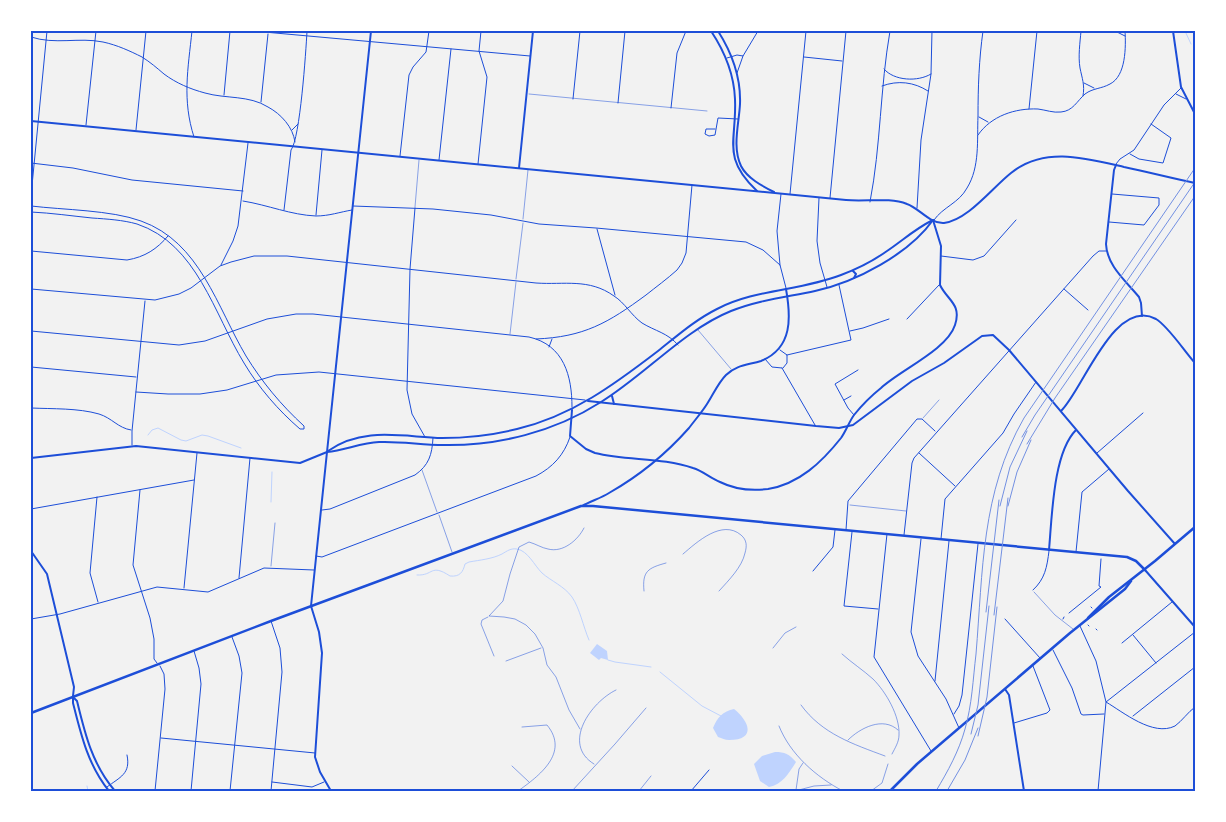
<svg xmlns="http://www.w3.org/2000/svg" width="1226" height="822" viewBox="0 0 1226 822" font-family="Poppins,sans-serif">
	<style>
		.water { fill: #bfd3fe }
		.lines { fill: none; stroke-linecap: round; stroke-linejoin: round }
		.stream { stroke: #bfd3fe; stroke-width: 1 }
		.service { stroke: #1d4ed8; stroke-width: 0.5 }
		.pedestrian { stroke: #1d4ed8; stroke-width: 1 }
		.minor { stroke: #1d4ed8; stroke-width: 1 }
		.tertiary { stroke: #1d4ed8; stroke-width: 2 }
		.secondary { stroke: #1d4ed8; stroke-width: 2 }
		.primary { stroke: #1d4ed8; stroke-width: 2.5 }
		.rail { stroke: #7290e2; stroke-width: 1 }
		.neatline { fill: none; stroke: #1d4ed8; stroke-width: 2 }
	</style>
	<rect width="100%" height="100%" fill="#f2f2f2"/>
	<g class="water">
		<polygon points="597,644 607,651 608,660 601,658 599,660 590,653"/>
		<path d="M734 709C749 721 757 740 729 740 725 740 722 738 718 737L713 728C717 718 723 711 734 709Z"/>
		<path d="M775 752C785 752 789 754 796 762 789 773 782 785 769 787L760 781 754 764 762 756Z"/>
	</g>
	<g class="lines">
		<g class="stream">
			<polyline points="1185,31 1191,44"/>
			<polyline points="148,435 152,430 158,428 181,440 186,441 202,435 208,436 241,448"/>
			<polyline points="271,502 272,472"/>
			<path d="M417 575C434 576 430 563 450 576 460 577 463 572 465 564L469 562C480 560 492 559 502 554 507 551 511 548 517 549 528 551 534 565 542 573 551 581 564 586 572 597 580 609 583 626 589 640"/>
			<polyline points="608,660 615,662 651,667"/>
			<polyline points="660,672 702,706 721,716"/>
			<polyline points="87,786 88,791"/>
		</g>
		<g class="service">
			<polyline points="529,94 707,111"/>
			<polyline points="415,207 419,160"/>
			<polyline points="523,219 528,170"/>
			<polyline points="516,279 523,223"/>
			<polyline points="698,330 731,369"/>
			<polyline points="510,334 516,282"/>
			<polyline points="923,418 939,400"/>
			<polyline points="422,470 437,512"/>
			<polyline points="850,505 906,511"/>
			<polyline points="439,515 452,552"/>
			<path d="M683 554C697 542 722 519 741 535 747 540 747 546 745 553 742 567 729 580 719 591"/>
			<polyline points="271,566 275,523"/>
			<path d="M644 591C642 571 648 568 666 563"/>
			<polyline points="1034,592 1055,615 1073,629"/>
			<polyline points="488,617 482,620 481,624 494,656"/>
			<polyline points="773,648 785,633 796,627"/>
			<path d="M842 654C852 663 863 670 873 679 886 692 900 716 899 735 899 742 895 748 892 754"/>
			<polyline points="506,661 541,648"/>
			<path d="M801 705C822 734 853 744 885 756"/>
			<path d="M779 726C790 754 816 777 843 791"/>
			<path d="M580 729 569 710 556 677 547 665 543 648 535 634 526 625 515 619 504 617 489 616 503 601 510 574 519 547 529 542C536 544 542 548 548 549 563 553 578 540 584 528"/>
			<path d="M848 740C860 728 883 716 898 730"/>
			<path d="M594 764C561 744 591 702 616 690"/>
			<polyline points="512,766 529,782"/>
			<polyline points="796,790 799,769 803,763"/>
			<path d="M518 791C539 776 570 753 547 725L522 727"/>
			<polyline points="572,791 615,744 646,708"/>
			<polyline points="639,791 651,776"/>
			<polyline points="795,791 814,786 831,785"/>
			<polyline points="871,791 882,783 888,764"/>
		</g>
		<g class="pedestrian">
			<polyline points="1091,607 1092,608"/>
			<polyline points="1069,613 1101,587 1099,586 1101,559"/>
			<polyline points="1063,619 1064,617"/>
			<polyline points="1088,625 1089,626"/>
			<polyline points="1096,629 1097,630"/>
			<polyline points="1133,716 1195,667"/>
		</g>
		<g class="minor">
			<path d="M192 31C188 69 182 100 194 137"/>
			<polyline points="253,31 530,56"/>
			<path d="M1081 31C1080 43 1078 56 1080 68 1082 78 1085 85 1083 96"/>
			<polyline points="1115,31 1125,36"/>
			<path d="M31 37C55 45 79 37 103 42 117 45 130 51 142 57 150 62 157 68 164 74 176 83 190 89 205 93 226 99 249 95 268 107 281 114 293 127 295 142"/>
			<polyline points="804,57 842,61"/>
			<polyline points="727,58 737,55 743,56 758,31"/>
			<path d="M884 69C894 81 918 82 931 74"/>
			<polyline points="737,73 743,56"/>
			<polyline points="1084,83 1094,88"/>
			<path d="M882 86C898 80 914 82 928 91"/>
			<polyline points="1176,94 1186,99"/>
			<polyline points="224,95 230,31"/>
			<polyline points="573,99 580,31"/>
			<polyline points="261,102 268,34"/>
			<polyline points="618,103 625,31"/>
			<polyline points="671,108 677,53 686,31"/>
			<polyline points="1029,109 1037,31"/>
			<polyline points="979,117 988,122"/>
			<polyline points="86,125 96,31"/>
			<polyline points="715,129 706,129 705,134 709,136 715,135 718,118 738,119"/>
			<polyline points="136,130 146,31"/>
			<polyline points="292,130 298,124"/>
			<path d="M978 135C991 116 1015 108 1038 109 1046 110 1053 113 1061 112 1073 111 1077 101 1085 94 1093 88 1101 89 1110 84 1126 76 1126 47 1125 31"/>
			<polyline points="1130,154 1139,159 1163,163 1171,138 1151,124"/>
			<polyline points="400,156 409,75 413,67 426,52 429,31"/>
			<polyline points="439,160 451,49"/>
			<polyline points="31,163 73,168 132,180 243,191"/>
			<polyline points="478,164 487,77 479,51 481,31"/>
			<polyline points="1116,164 1120,159 1134,150 1164,105 1181,88"/>
			<polyline points="790,194 806,31"/>
			<polyline points="31,196 47,31"/>
			<polyline points="819,198 817,241 820,263 827,287"/>
			<polyline points="830,198 846,31"/>
			<path d="M243 201C268 205 291 215 316 216 329 216 340 212 352 210"/>
			<path d="M870 202C881 145 880 88 890 31"/>
			<path d="M31 206C64 210 111 210 141 221 200 242 217 307 246 356 262 382 281 405 304 426V429H300C278 410 259 388 244 363 214 314 197 244 137 224 123 220 107 219 92 218 72 216 52 213 31 212"/>
			<polyline points="353,206 433,209 491,215 539,224 596,228 746,242 763,250 780,265 786,288"/>
			<polyline points="415,208 410,269 407,390 412,414 425,437"/>
			<polyline points="917,208 921,140 931,74 932,31"/>
			<path d="M284 210 291 150C300 139 306 51 307 31"/>
			<polyline points="316,215 322,150"/>
			<path d="M934 220C943 207 959 203 967 188 980 167 977 140 978 116 978 88 979 59 983 31"/>
			<polyline points="1109,222 1144,225 1159,205 1159,198 1112,194"/>
			<polyline points="597,229 615,295"/>
			<path d="M31 251 127 260C145 257 157 249 168 236"/>
			<polyline points="941,256 973,260 984,256 1016,220"/>
			<polyline points="221,265 233,241 238,226 248,143"/>
			<polyline points="780,265 777,231 781,194"/>
			<path d="M31 289 155 300 179 294 191 288 220 266 231 262 254 256H287L536 283C564 285 589 278 614 296 625 303 631 315 642 323 655 331 668 333 678 345"/>
			<polyline points="1064,289 1088,310"/>
			<polyline points="907,319 939,285"/>
			<path d="M31 331 179 345 205 341 267 319 296 314H313L529 337C564 345 572 376 572 407"/>
			<polyline points="850,331 863,328 889,319"/>
			<path d="M536 339C584 337 608 323 646 295 656 287 667 279 677 270L682 263 686 253 692 185"/>
			<polyline points="549,347 552,339"/>
			<polyline points="780,350 787,355 787,363 783,368"/>
			<polyline points="787,355 851,340 839,285"/>
			<polyline points="765,359 772,367 782,368"/>
			<polyline points="31,367 136,377"/>
			<polyline points="782,368 815,425"/>
			<polyline points="136,392 168,394 200,394 227,390 276,375 319,372 585,400"/>
			<polyline points="844,400 851,396"/>
			<path d="M31 408C53 409 78 408 99 414 112 418 118 428 131 430"/>
			<polyline points="854,415 848,408 835,384 858,370"/>
			<polyline points="132,445 132,431 145,301"/>
			<polyline points="919,453 955,486"/>
			<polyline points="1097,453 1143,413"/>
			<polyline points="140,490 133,565 150,618 154,639 154,659 157,663"/>
			<polyline points="97,497 90,573 98,602"/>
			<polyline points="31,509 194,480"/>
			<path d="M322 510 330 509 415 475C429 465 432 455 433 438"/>
			<polyline points="846,530 848,501 917,419 922,419 935,431"/>
			<polyline points="852,532 844,606 878,609"/>
			<polyline points="887,534 874,657 931,751"/>
			<polyline points="904,535 912,463 914,458 1093,256 1099,251 1106,251"/>
			<polyline points="921,539 911,632 918,656 946,699 959,728"/>
			<polyline points="941,539 945,499 1003,433 1014,414 1036,382"/>
			<polyline points="1076,552 1082,492 1109,469"/>
			<path d="M316 556 322 557 536 476C553 467 564 455 570 437"/>
			<polyline points="813,571 833,547 835,530"/>
			<polyline points="239,578 250,458"/>
			<polyline points="184,588 197,453"/>
			<path d="M1033 590C1045 579 1047 567 1049 551"/>
			<polyline points="31,619 60,614 157,587 208,592 264,568 314,570"/>
			<polyline points="1005,619 1040,658"/>
			<polyline points="1080,626 1096,661 1106,702 1098,791"/>
			<path d="M1195 632 1106 702C1123 712 1153 737 1175 726 1182 721 1188 712 1195 707"/>
			<polyline points="1133,635 1156,663"/>
			<polyline points="1122,643 1172,602"/>
			<polyline points="1053,650 1072,688 1081,714 1083,715 1104,714"/>
			<polyline points="935,681 949,541"/>
			<polyline points="954,714 959,706 962,695 978,544"/>
			<polyline points="1014,723 1047,713 1050,710 1033,666"/>
			<polyline points="161,738 315,753"/>
			<polyline points="272,782 312,787 324,782"/>
			<path d="M107 787C120 777 131 774 127 755"/>
			<polyline points="155,791 165,689 164,674 160,666"/>
			<polyline points="191,791 201,684 199,668 194,651"/>
			<polyline points="230,791 242,673 239,656 232,637"/>
			<polyline points="271,791 282,672 280,648 271,621"/>
			<polyline points="691,791 709,770"/>
		</g>
		<g class="tertiary">
			<path d="M1116 165 1114 170 1106 244C1107 266 1126 281 1139 297L1141 303 1142 316"/>
			<polyline points="519,168 533,31"/>
			<polyline points="853,271 856,274 854,278"/>
			<polyline points="588,401 816,426 839,428 853,425 912,381 944,363 982,336 993,335 1009,350 1128,491 1175,544"/>
			<path d="M572 410 570 436 586 449 595 453C627 461 662 457 693 468 703 471 710 478 720 482 734 489 752 491 768 489 799 484 822 462 841 438 846 431 849 422 854 415 862 405 871 396 881 388 900 370 947 350 955 325 962 304 947 300 940 285L941 246 933 220"/>
			<path d="M1061 411C1082 392 1114 296 1156 319 1168 326 1185 352 1195 363"/>
			<polyline points="31,458 136,446 300,463 327,452 371,31"/>
			<path d="M1049 550C1052 517 1053 453 1076 430"/>
			<polyline points="31,551 47,574 74,687 73,696"/>
			<polyline points="1145,570 1195,627"/>
			<polyline points="311,606 319,632 322,653 315,757 320,772 331,791"/>
			<polyline points="1005,689 1009,695 1024,791"/>
		</g>
		<g class="secondary">
			<path d="M711 31C725 52 734 74 735 99 737 141 721 157 757 191"/>
			<path d="M718 31C732 53 741 78 740 104 739 124 732 147 741 166 747 178 762 186 774 192"/>
			<polyline points="1173,31 1181,87 1195,114"/>
			<path d="M31 121 846 200C866 202 889 197 907 204 919 208 930 224 944 223 968 220 992 188 1011 173 1044 146 1086 158 1124 167 1148 172 1171 178 1195 183"/>
			<polyline points="612,396 614,404"/>
			<path d="M328 451C363 426 403 437 442 438 467 438 493 435 517 429 572 416 615 384 658 351 677 336 695 320 717 309 755 289 800 291 841 275 857 269 873 261 887 251 902 241 915 229 931 221"/>
			<path d="M327 452C345 450 361 443 379 442 400 441 422 445 443 445 498 446 554 432 601 402 645 375 684 330 731 311 758 300 787 297 815 291 856 282 909 254 933 220"/>
			<path d="M582 506C591 501 601 498 609 493 639 476 666 454 689 428 695 420 702 412 707 404 713 395 718 383 726 375 736 365 748 365 761 361 793 348 791 317 786 289"/>
			<polyline points="311,606 327,452"/>
			<path d="M73 697 77 701C85 734 92 764 115 791"/>
			<path d="M73 697V703C81 735 88 765 109 791"/>
		</g>
		<g class="primary">
			<polyline points="1088,618 1109,597 1155,561 1195,527"/>
			<polyline points="31,713 271,621 581,506 593,506 1127,557 1136,561 1145,570"/>
			<polyline points="890,791 917,764 1070,633 1125,589 1131,581"/>
		</g>
		<g class="rail">
			<polyline points="1022,437 1035,415 1195,182"/>
			<polyline points="1027,444 1055,398 1195,196"/>
			<polyline points="1000,506 1010,467 1027,431"/>
			<polyline points="1008,506 1017,472 1031,440"/>
			<polyline points="986,612 999,500"/>
			<polyline points="994,615 1008,498"/>
			<polyline points="971,734 978,705 989,606"/>
			<polyline points="978,736 987,697 997,607"/>
			<path d="M936 791C948 771 959 751 965 729 972 705 973 679 976 654 983 571 981 493 1024 418L1195 168"/>
			<polyline points="947,791 965,760 978,728"/>
		</g>
	</g>
	<rect width="1226" height="822" fill="none" stroke="#ffffff" stroke-width="65"/>
	<rect x="32" y="32" width="1162" height="758" class="neatline"/>
</svg>
